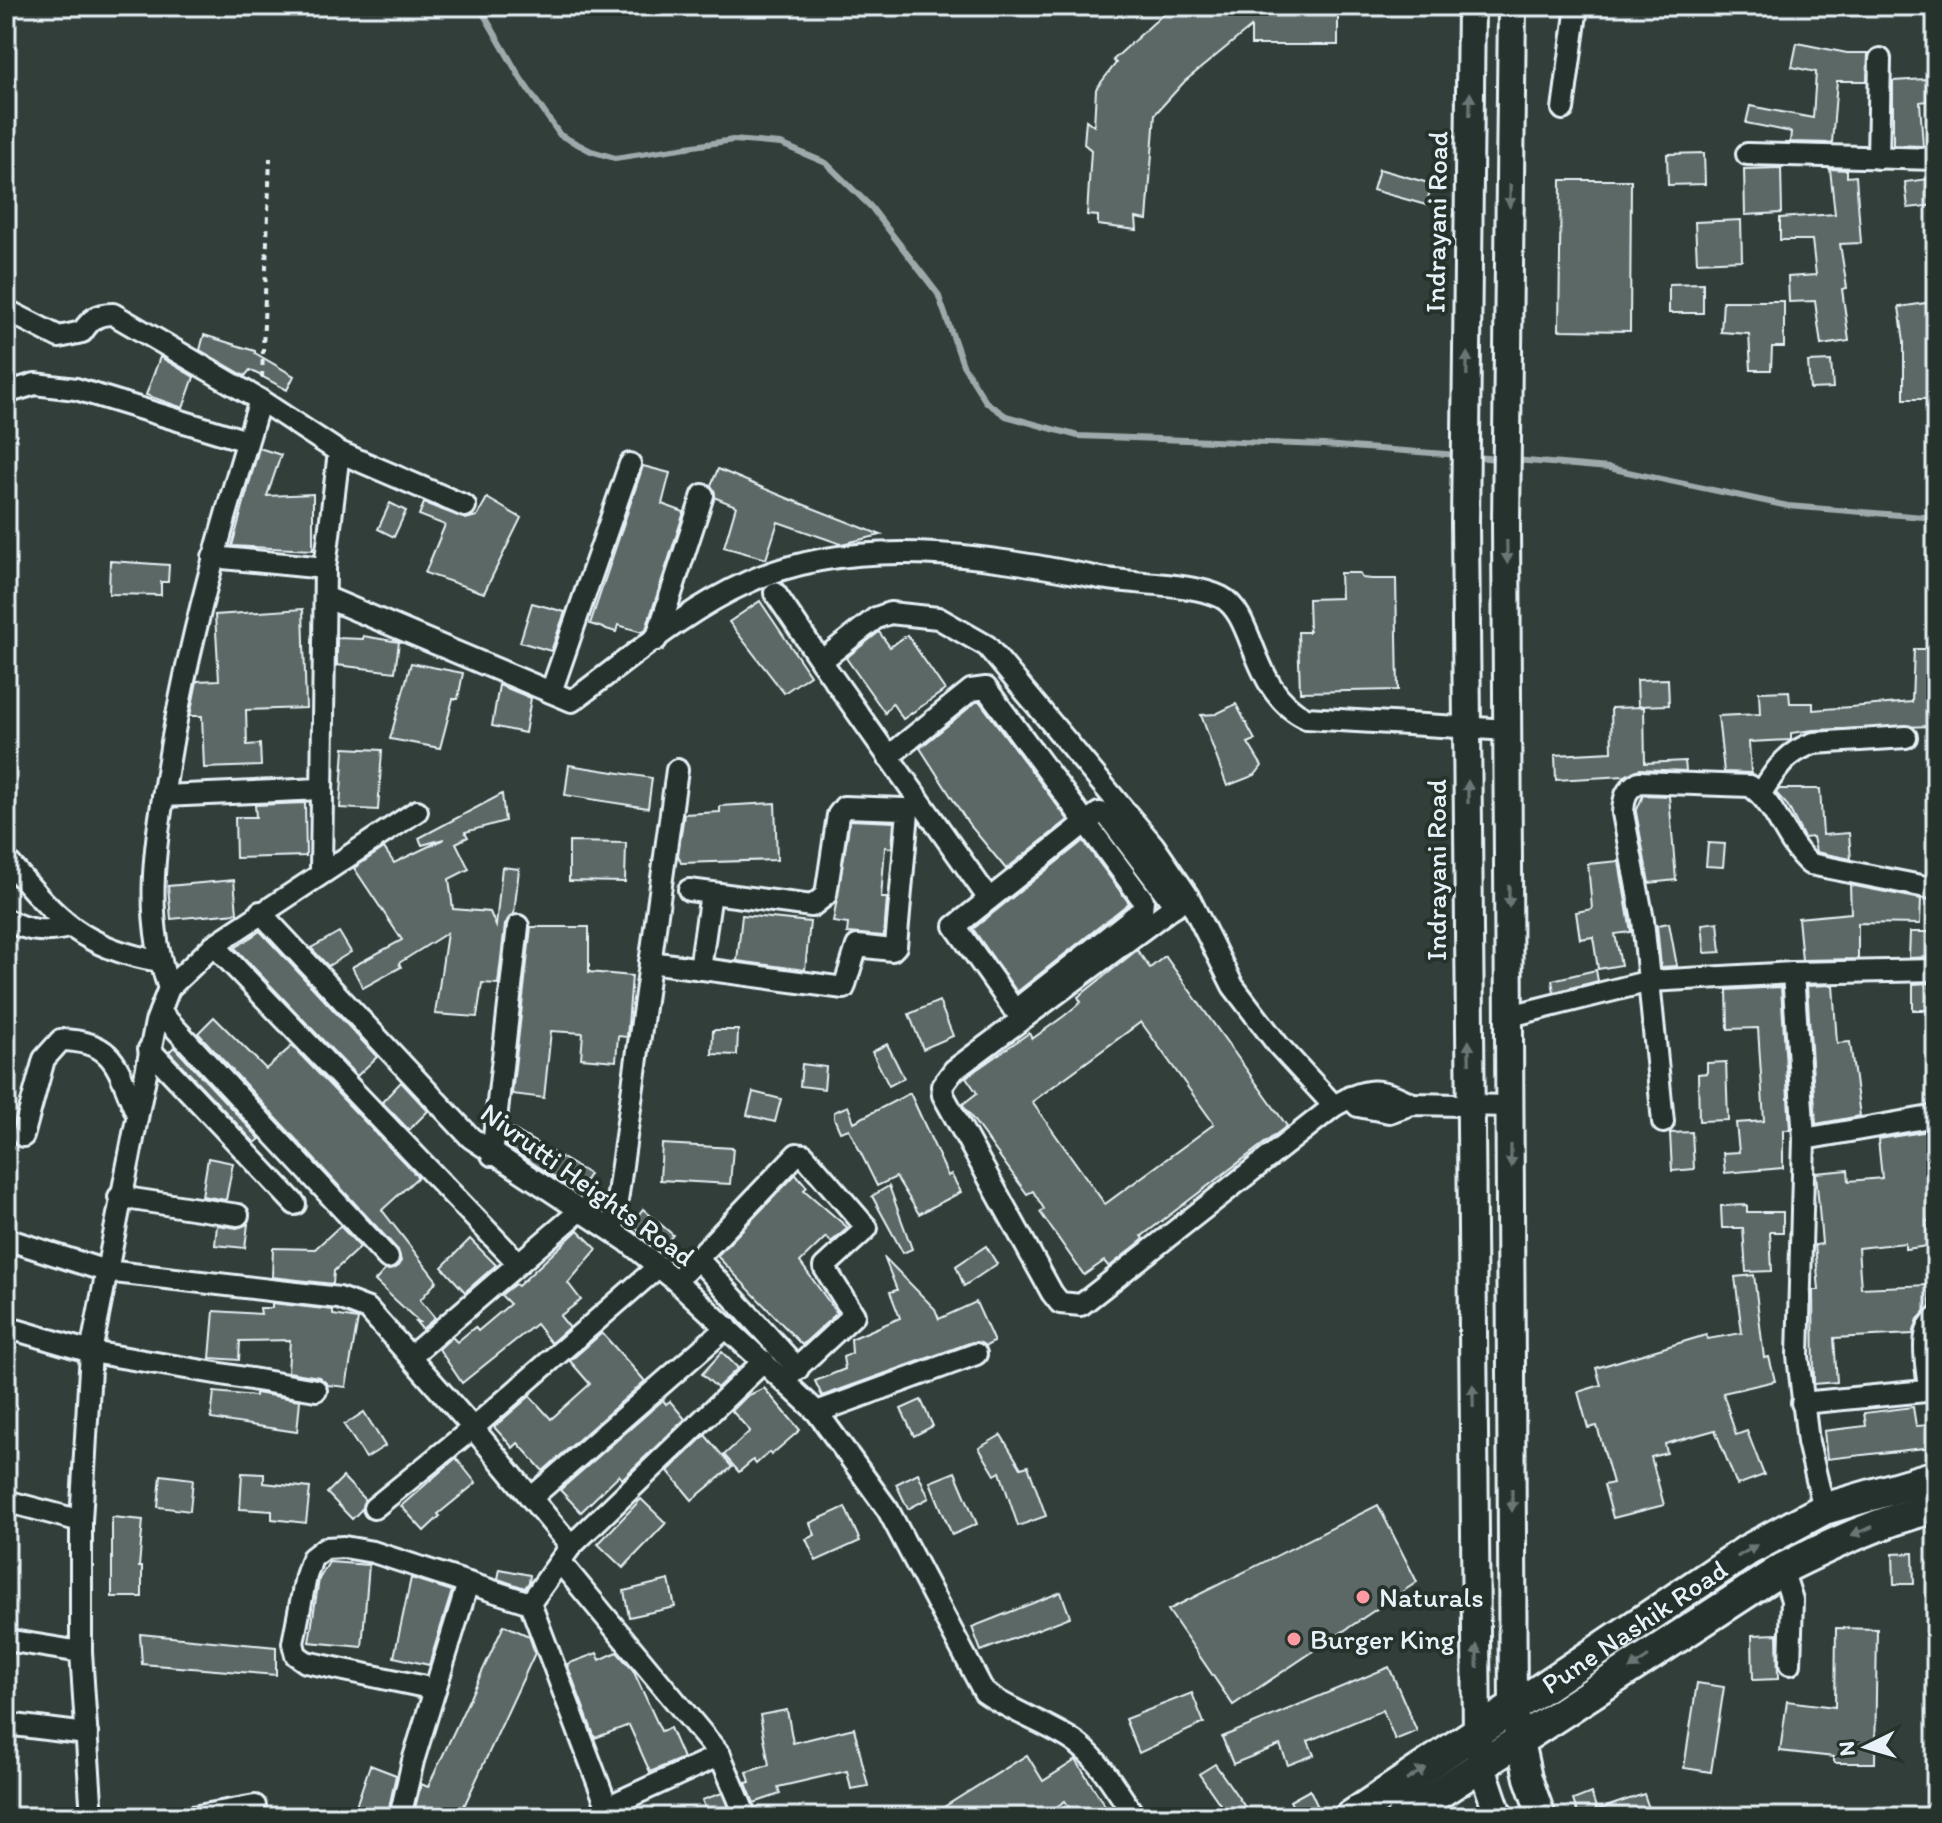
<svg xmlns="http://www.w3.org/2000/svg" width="1942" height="1823" viewBox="0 0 1942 1823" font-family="Itim,sans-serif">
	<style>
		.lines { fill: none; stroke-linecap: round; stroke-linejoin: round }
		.stream { stroke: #9ea9ab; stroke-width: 6 }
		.building { fill: #5c6865; stroke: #e8f1f8; stroke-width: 2; fill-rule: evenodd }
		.minor-casing { stroke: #e8f1f8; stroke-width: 26 }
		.major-casing { stroke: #e8f1f8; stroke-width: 32 }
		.highway-casing { stroke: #e8f1f8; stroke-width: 36 }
		.path { stroke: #e8f1f8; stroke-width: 4; stroke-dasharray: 6 6; stroke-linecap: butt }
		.minor { stroke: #26332d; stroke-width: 20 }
		.major { stroke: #26332d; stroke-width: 26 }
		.highway { stroke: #26332d; stroke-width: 30 }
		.oneway { fill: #6a7674 }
		.poi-dot { fill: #ff9aa2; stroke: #26332d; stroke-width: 3 }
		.labels { text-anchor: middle; stroke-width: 8; stroke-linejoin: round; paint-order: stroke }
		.street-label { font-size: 28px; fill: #e8f1f8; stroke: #26332d }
		.poi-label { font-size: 28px; fill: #e8f1f8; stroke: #26332d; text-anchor: start }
	</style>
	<rect width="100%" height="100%" fill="#323e39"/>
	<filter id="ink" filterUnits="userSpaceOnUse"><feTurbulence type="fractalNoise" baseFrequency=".0125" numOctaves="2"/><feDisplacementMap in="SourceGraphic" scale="16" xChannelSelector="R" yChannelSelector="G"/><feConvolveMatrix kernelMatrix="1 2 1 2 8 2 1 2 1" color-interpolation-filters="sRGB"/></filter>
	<g filter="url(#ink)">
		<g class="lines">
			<g class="stream">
				<polyline points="479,6 521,79 560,135 591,151 615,158 733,140 781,144 826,163 871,207 938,294 963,365 986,402 1006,416 1078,436 1324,445 1459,455"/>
				<polyline points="1474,457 1499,459"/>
				<polyline points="1514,460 1609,468 1788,506 1936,518"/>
			</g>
		</g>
		<g class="building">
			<polygon points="1172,6 1338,6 1338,45 1251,45 1251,27 1185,81 1155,114 1147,220 1136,218 1137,230 1098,225 1098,216 1087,215 1091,150 1084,144 1086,120 1094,126 1096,89 1116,63 1113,60"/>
			<polygon points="1797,43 1847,53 1868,53 1867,81 1837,81 1832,143 1790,142 1791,132 1746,123 1750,106 1813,118 1816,72 1792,67"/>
			<polygon points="1926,79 1927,101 1920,102 1923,146 1893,145 1893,81"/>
			<polygon points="1704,153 1705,184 1668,185 1667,154"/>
			<polygon points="1781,168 1782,213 1745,215 1744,169"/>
			<polygon points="1379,169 1432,184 1426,205 1373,190"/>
			<polygon points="1830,169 1847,170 1847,177 1856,176 1861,243 1840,244 1847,288 1842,289 1849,341 1821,345 1815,301 1789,302 1788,277 1816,275 1812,240 1780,240 1780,218 1835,214"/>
			<polygon points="1936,178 1936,205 1908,208 1905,182"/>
			<polygon points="1561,180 1631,180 1630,331 1559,330"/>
			<polygon points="1741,220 1742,260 1697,262 1695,222"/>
			<polygon points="1703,283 1703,313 1669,313 1669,284"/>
			<polygon points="1723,301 1784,301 1784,347 1772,347 1771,370 1751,370 1749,334 1721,332"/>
			<polygon points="1926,303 1936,353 1936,399 1904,399 1904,341 1899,307"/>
			<polygon points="204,335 255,351 255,353 294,376 287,390 250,370 245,376 200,350"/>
			<polygon points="160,357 194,377 183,408 146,395"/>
			<polygon points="1831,361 1833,388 1810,389 1808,362"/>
			<polygon points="259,448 281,455 267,496 313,494 313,550 232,546"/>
			<polygon points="643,466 670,473 662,504 684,512 646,629 642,632 618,625 616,632 590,624"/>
			<polygon points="718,469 787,498 881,535 841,544 778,522 766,559 724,547 736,506 716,498 711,485"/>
			<polygon points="487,498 521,518 484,593 425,573 445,525 419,515 424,503 466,519 477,516"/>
			<polygon points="390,503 406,511 394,537 378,529"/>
			<polygon points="110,561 169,565 168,582 161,582 161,595 109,594"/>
			<polygon points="1340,573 1359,573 1362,578 1372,579 1396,579 1398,690 1300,692 1298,632 1309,632 1308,599 1341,598"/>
			<polygon points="760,601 810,675 784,693 729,622"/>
			<polygon points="532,603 565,612 551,651 520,642"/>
			<polygon points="303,609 306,708 246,710 247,745 260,744 261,766 204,768 202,716 190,716 197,681 219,680 215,615"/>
			<polygon points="879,632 890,647 907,635 945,690 903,719 892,703 885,713 846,658"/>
			<polygon points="363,636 399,642 395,672 337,665 337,638 363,639"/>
			<polygon points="1914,649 1936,649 1936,691 1931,691 1932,726 1813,730 1791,733 1791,740 1749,742 1751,773 1724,772 1718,716 1760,714 1759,692 1789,691 1790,703 1813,703 1813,710 1912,702"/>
			<polygon points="411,663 463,673 458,699 453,699 440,748 390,739"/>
			<polygon points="1668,679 1669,705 1638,706 1637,680"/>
			<polygon points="499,685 531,698 525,733 492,726"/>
			<polygon points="976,702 980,702 1068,820 1006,869 968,823 920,748"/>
			<polygon points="1236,704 1255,740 1248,743 1262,766 1255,775 1227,786 1201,715 1216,714"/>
			<polygon points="1644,707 1645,763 1685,761 1686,771 1639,769 1625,776 1556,780 1555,755 1612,752 1611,708"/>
			<polygon points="344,748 382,750 378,810 340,808"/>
			<polygon points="569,765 652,778 648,808 565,795"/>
			<polygon points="1779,789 1820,789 1823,835 1849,833 1851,859 1816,852 1813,837 1804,838 1788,806 1776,793"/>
			<polygon points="502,794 505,821 465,832 468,837 456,843 469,869 449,879 453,909 490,912 496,926 502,867 519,869 514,914 505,925 498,984 482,983 477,1017 435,1014 447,933 399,963 401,967 363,988 352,967 402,940 354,868 384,848 394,863 444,839 422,845 419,838"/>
			<polygon points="1643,795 1669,796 1676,880 1649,883 1636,812"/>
			<polygon points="305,803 306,856 236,858 235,817 256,817 255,805"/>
			<polygon points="775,803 777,860 681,863 678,855 684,814 720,812 720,806"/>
			<polygon points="850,820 894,822 892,848 885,847 881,898 887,898 884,936 847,933 848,924 833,922"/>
			<polygon points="1083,841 1129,903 1017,992 973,929"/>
			<polygon points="569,842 626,843 625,882 569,881"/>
			<polygon points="1708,843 1725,844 1723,867 1706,866"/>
			<polygon points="1619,861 1631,932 1615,934 1621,965 1598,969 1593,937 1580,939 1576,912 1592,909 1588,864"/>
			<polygon points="234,880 237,913 171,919 168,886"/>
			<polygon points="1850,885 1921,899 1920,924 1858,923 1858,959 1802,960 1798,918 1851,913"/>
			<polygon points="742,915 810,922 805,970 737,961"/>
			<polygon points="1718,922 1721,952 1705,953 1702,924"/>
			<polygon points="1669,923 1677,966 1661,967 1657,925"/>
			<polygon points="531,927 589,927 589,972 632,976 627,1037 618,1036 616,1061 581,1058 583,1033 551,1031 544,1098 512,1094"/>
			<polygon points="260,931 377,1057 357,1076 235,948"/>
			<polygon points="339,932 351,952 328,966 311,948"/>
			<polygon points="1910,932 1931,932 1930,957 1909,958"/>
			<path d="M1137 950 1150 968 1165 956 1287 1126 1142 1236 1144 1239 1109 1267 1104 1261 1084 1275 1040 1212 1044 1209 1033 1191 1027 1194 964 1107 963 1104 977 1093 966 1077 1029 1033 1032 1039 1064 1016 1081 1002 1078 997ZM1141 1022 1214 1124 1105 1204 1032 1102Z"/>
			<polygon points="1596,970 1598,981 1554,992 1552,980"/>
			<polygon points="1930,983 1933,1010 1913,1010 1913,984"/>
			<polygon points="1833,985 1837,1043 1850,1042 1860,1116 1816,1124 1807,986"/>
			<polygon points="1781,987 1790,1130 1783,1130 1783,1168 1725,1173 1723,1153 1739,1152 1736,1123 1764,1121 1758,1028 1728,1029 1727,990"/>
			<polygon points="939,1001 953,1036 923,1049 909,1014"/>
			<polygon points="214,1017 266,1069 292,1046 418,1177 382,1210 437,1281 420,1300 435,1318 422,1329 416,1322 419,1322 375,1281 385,1270 397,1267 401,1261 398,1250 198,1033"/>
			<polygon points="713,1030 738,1030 737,1055 712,1054"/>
			<polygon points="887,1044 904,1078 889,1086 872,1052"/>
			<polygon points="174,1047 260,1139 255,1143 169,1052"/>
			<polygon points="1726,1062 1728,1120 1699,1121 1698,1074 1707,1073 1707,1063"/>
			<polygon points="802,1064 826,1067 824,1089 800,1086"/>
			<polygon points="401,1082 428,1111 409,1130 382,1102"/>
			<polygon points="753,1092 781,1099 775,1122 747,1115"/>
			<polygon points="910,1093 948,1176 951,1174 961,1192 919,1214 896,1177 877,1186 849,1129 840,1132 834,1118 834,1112 848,1106 854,1122"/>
			<polygon points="508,1126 589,1174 578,1192 506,1146"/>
			<polygon points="1936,1130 1936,1220 1926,1221 1929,1246 1905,1249 1905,1243 1858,1248 1861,1288 1929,1285 1930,1307 1918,1319 1913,1334 1834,1338 1837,1382 1814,1384 1813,1290 1819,1290 1815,1245 1822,1244 1816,1173 1848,1170 1849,1181 1882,1178 1878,1139"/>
			<polygon points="1692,1132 1694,1169 1672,1171 1670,1133"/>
			<polygon points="662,1144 733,1148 730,1184 660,1180"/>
			<polygon points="208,1158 233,1163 226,1200 202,1196"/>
			<polygon points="796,1174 807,1187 804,1190 848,1228 831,1242 826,1237 800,1262 837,1313 802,1345 717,1256"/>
			<polygon points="889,1186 912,1249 903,1253 872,1196"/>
			<polygon points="1747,1205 1747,1212 1783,1212 1783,1232 1770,1232 1772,1271 1746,1272 1743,1228 1722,1228 1721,1206"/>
			<polygon points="643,1209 673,1235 662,1249 631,1224"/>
			<polygon points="248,1224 245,1248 215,1245 217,1225 237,1228"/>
			<polygon points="340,1226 360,1247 334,1271 333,1284 272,1277 273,1248 315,1249"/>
			<polygon points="578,1230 597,1249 568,1283 581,1300 560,1316 569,1327 551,1343 536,1324 462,1383 439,1349 452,1337 457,1342 475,1327 478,1331 510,1304 501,1295 515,1284 518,1286"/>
			<polygon points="470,1239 496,1265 465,1292 442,1267"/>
			<polygon points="986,1246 997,1264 964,1286 956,1266"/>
			<polygon points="884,1257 935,1309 939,1319 976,1302 994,1342 986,1346 972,1342 822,1396 815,1381 845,1369 843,1357 852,1353 851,1339 900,1318 890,1292 897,1290"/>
			<polygon points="1754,1275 1764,1358 1769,1357 1775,1381 1723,1393 1736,1435 1747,1431 1764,1475 1737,1485 1715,1430 1665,1444 1667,1453 1651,1457 1664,1505 1613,1518 1604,1485 1613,1483 1597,1426 1588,1428 1578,1392 1601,1385 1596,1368 1706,1335 1708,1339 1742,1333 1735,1277"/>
			<polygon points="272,1303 333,1310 333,1315 358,1319 346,1387 328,1385 319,1377 288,1372 290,1340 240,1341 239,1360 210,1358 214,1311 261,1314 260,1308 272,1308"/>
			<polygon points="602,1333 645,1381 543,1471 518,1443 513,1448 494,1427 530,1396 551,1419 590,1384 570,1361"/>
			<polygon points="722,1352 738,1368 717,1388 702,1374"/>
			<polygon points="764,1388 800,1430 771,1455 769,1452 756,1464 753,1460 739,1472 724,1455 750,1431 732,1411 747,1396"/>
			<polygon points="214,1392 255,1396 255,1393 300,1400 297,1432 211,1419"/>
			<polygon points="663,1400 666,1404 670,1401 685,1419 622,1479 619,1475 581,1512 560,1490"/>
			<polygon points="921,1400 933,1426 914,1436 901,1409"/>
			<polygon points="1913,1407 1916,1426 1931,1425 1933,1447 1827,1459 1824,1431 1866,1426 1864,1413"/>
			<polygon points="364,1412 385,1446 366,1458 344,1425"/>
			<polygon points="705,1435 732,1467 692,1500 668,1471"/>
			<polygon points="1001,1435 1021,1468 1028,1466 1046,1516 1018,1526 1000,1472 995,1475 979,1448"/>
			<polygon points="456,1458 476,1483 438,1514 440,1516 424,1531 401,1506"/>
			<polygon points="955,1472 977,1524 952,1535 930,1482"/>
			<polygon points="242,1473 264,1474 264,1483 310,1488 306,1523 272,1519 272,1511 240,1509"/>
			<polygon points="918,1473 929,1498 908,1509 896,1484"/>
			<polygon points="161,1475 193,1479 190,1511 158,1507"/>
			<polygon points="343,1477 365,1500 361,1510 352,1519 327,1493"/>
			<polygon points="641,1499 666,1523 623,1568 598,1544"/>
			<polygon points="1378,1505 1417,1582 1233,1705 1168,1610"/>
			<polygon points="845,1507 860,1541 816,1561 806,1539 815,1535 810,1523"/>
			<polygon points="112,1517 143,1520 139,1567 142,1567 142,1597 112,1597"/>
			<polygon points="1913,1553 1914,1584 1894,1584 1893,1554"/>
			<polygon points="329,1562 369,1565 362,1647 309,1642 319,1579"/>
			<polygon points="500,1569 530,1575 529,1582 525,1588 498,1579"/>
			<polygon points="411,1578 452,1591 429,1665 394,1657"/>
			<polygon points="669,1580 675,1607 629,1617 624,1591"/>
			<polygon points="1061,1592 1070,1617 981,1651 972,1627"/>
			<polygon points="504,1625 529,1636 535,1653 459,1817 413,1817 421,1784 428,1787"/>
			<polygon points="1836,1628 1877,1629 1875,1763 1834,1763 1834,1757 1780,1751 1787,1701 1835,1707"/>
			<polygon points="140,1634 276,1647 276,1675 142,1664"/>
			<polygon points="1777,1634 1778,1679 1753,1680 1752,1635"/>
			<polygon points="617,1652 633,1670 661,1731 670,1728 683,1758 650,1772 629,1725 595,1738 567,1664 597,1653 600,1660"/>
			<polygon points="1389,1667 1417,1731 1395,1740 1383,1710 1308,1741 1314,1755 1288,1765 1280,1745 1233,1764 1222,1737"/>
			<polygon points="1697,1683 1724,1687 1711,1772 1684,1768"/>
			<polygon points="1192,1693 1204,1723 1139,1753 1125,1719"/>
			<polygon points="787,1710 793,1743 854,1728 868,1786 851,1789 847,1771 778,1787 780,1794 754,1803 746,1783 750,1782 747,1772 769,1765 760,1715"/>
			<polygon points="1027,1755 1043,1781 1076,1760 1112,1817 1075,1817 1065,1801 1042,1817 928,1817"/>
			<polygon points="1215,1764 1252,1817 1229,1817 1199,1774"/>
			<polygon points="370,1765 396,1775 387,1817 355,1809"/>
			<polygon points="1310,1790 1318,1807 1298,1817 1290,1801"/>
			<polygon points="722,1793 732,1817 709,1817 702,1800"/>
			<polygon points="1591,1793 1597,1810 1644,1794 1652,1817 1579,1817 1573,1800"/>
		</g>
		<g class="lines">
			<defs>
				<g id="minor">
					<polyline points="1563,109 1577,6"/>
					<polyline points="1747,154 1936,159"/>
					<polyline points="1878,158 1880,59"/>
					<path d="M6 310 59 337 82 332C91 319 97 314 113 314L260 400 339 452 325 568 321 871"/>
					<polyline points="6,393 35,384 76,389 247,441"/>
					<polyline points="339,452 465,506"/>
					<polyline points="213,557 325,568"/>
					<path d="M775 593 821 661 876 618 890 613 938 618 987 646 1154 846 1188 896 1233 986 1278 1045 1334 1106C1366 1088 1379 1086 1412 1104"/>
					<path d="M325 597 572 701C628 660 685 610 748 582 855 534 985 555 1095 577 1128 584 1195 583 1221 597 1256 615 1250 691 1306 718L1509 730"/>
					<polyline points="656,640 703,495"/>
					<polyline points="821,661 989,899"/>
					<polyline points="551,692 630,464"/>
					<polyline points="888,757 971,690 986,688 1143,900 1142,910 1019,1007 1013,1008 955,926 958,924 1086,822 1099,813 1106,814 1175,906"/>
					<path d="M1761 793C1776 770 1786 752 1814 743L1906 737"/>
					<polyline points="163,796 321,789"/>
					<path d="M6 859C56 917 80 948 159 961"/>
					<polyline points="1185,898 954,1070 942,1086 943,1095 1052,1293 1060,1303 1081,1305 1334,1106"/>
					<path d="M260 912 471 1138 627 1241 676 1281 817 1412 888 1510 984 1692C1012 1712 1044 1722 1072 1740 1099 1757 1117 1791 1135 1817"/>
					<path d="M6 920C28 931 45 933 69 927"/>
					<polyline points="214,945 518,1263"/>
					<polyline points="650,962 844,988 857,946 892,950 896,946 908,812 904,809 844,807 838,815 826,895 812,906 689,890"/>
					<polyline points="700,969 711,893"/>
					<polyline points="1793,973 1804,1139"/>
					<path d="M169 988C142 913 156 843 168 766 188 641 223 521 260 400"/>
					<polyline points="160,1012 388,1258"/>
					<polyline points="1510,1016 1650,981 1793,973 1936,970"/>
					<polyline points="149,1049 295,1204"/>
					<polyline points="1350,1097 1358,1106 1389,1112 1412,1104 1510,1106"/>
					<path d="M1663 1122 1643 920 1623 813C1624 798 1625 790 1639 782L1750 786C1777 804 1785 843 1810 864L1936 889"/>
					<path d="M23 1136 44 1059 61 1040C116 1041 117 1068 136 1112"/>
					<polyline points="492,1155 518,926"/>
					<polyline points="119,1197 238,1215"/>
					<polyline points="613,1230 677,770"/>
					<polyline points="6,1239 106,1271 339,1298 368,1309 473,1428 374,1508"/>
					<polyline points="698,1259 798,1369"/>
					<polyline points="676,1281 797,1154 804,1155 867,1228 824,1267 854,1315 784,1380"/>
					<polyline points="6,1327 91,1352 316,1390"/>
					<polyline points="412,1355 582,1209"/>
					<path d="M1929 1391C1928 1369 1917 1333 1936 1318"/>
					<polyline points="1802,1403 1936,1390"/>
					<polyline points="817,1412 976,1354"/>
					<polyline points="531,1498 727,1327"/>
					<polyline points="6,1501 81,1521"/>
					<polyline points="1824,1509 1808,1442 1798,1356 1804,1139 1936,1116"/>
					<polyline points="571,1546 473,1428 659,1266"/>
					<polyline points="560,1562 720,1755 607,1807"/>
					<polyline points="1782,1569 1792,1600 1790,1664"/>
					<polyline points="6,1640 81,1652"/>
					<polyline points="435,1689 306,1662 296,1655 293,1643 306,1576 312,1558 325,1548 344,1547 373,1552 530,1603"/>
					<polyline points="6,1724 87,1734"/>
					<polyline points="720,1755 746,1817"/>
					<polyline points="92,1817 81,1652 81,1521 91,1352 156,1022 169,988 214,945 417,811"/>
					<polyline points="192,1817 255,1806"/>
					<polyline points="400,1817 413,1761 468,1583"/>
					<polyline points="611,1817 530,1603 571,1546 764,1361"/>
				</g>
				<g id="major">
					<polyline points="1471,6 1465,524 1477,1734 1482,1767 1499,1817"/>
					<polyline points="1512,6 1506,524 1513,1710 1528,1778 1542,1817"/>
				</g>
				<g id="highway">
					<path id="s1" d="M1350 1817 1748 1550 1824 1509 1936 1476"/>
					<path d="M1402 1817 1782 1569C1832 1544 1881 1521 1936 1507"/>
				</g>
			</defs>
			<use href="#minor" class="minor-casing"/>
			<use href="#major" class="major-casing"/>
			<use href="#highway" class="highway-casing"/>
			<polyline class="path" points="262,378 270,158"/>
			<use href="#minor" class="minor"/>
			<use href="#major" class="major"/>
			<use href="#highway" class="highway"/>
		</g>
		<defs><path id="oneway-solid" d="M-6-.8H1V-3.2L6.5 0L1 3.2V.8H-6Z" transform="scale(2)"/></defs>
		<g class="oneway">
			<use href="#oneway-solid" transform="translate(1470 104) rotate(-89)"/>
			<use href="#oneway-solid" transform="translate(1510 196) rotate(91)"/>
			<use href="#oneway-solid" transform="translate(1467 364) rotate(-89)"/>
			<use href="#oneway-solid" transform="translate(1507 552) rotate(89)"/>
			<use href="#oneway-solid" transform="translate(1468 792) rotate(-90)"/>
			<use href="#oneway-solid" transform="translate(1509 896) rotate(90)"/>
			<use href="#oneway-solid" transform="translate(1469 1052) rotate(-91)"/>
			<use href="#oneway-solid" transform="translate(1511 1156) rotate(90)"/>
			<use href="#oneway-solid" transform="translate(1473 1396) rotate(-91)"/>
			<use href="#oneway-solid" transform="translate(1512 1500) rotate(90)"/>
			<use href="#oneway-solid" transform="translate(1862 1531) rotate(158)"/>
			<use href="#oneway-solid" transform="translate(1747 1551) rotate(-31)"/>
			<use href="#oneway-solid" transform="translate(1477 1656) rotate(-91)"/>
			<use href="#oneway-solid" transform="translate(1639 1663) rotate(146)"/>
			<use href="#oneway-solid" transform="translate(1416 1774) rotate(-33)"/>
		</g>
	</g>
	<g class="poi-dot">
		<circle cx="1363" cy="1597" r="8"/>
		<circle cx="1294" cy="1639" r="8"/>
	</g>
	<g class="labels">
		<g class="street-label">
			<text transform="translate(1436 222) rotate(-89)" y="10">Indrayani Road</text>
			<text transform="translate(1436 870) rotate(-90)" y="10">Indrayani Road</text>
			<text transform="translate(588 1184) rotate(36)" y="10">Nivrutti Heights Road</text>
			<text dy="10" stroke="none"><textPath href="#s1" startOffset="342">Pune Nashik Road</textPath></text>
		</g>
		<g class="poi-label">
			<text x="1379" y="1607">Naturals</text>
			<text x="1310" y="1649">Burger King</text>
		</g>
	</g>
	<rect width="1942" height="1823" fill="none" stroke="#26332d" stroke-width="32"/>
	<rect x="16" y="16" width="1910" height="1791" fill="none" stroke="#e8f1f8" stroke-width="3" filter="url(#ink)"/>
	<g transform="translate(1866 1747) rotate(265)" stroke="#26332d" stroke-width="6" paint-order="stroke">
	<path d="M0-6L14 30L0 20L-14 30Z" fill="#e8f1f8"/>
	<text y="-12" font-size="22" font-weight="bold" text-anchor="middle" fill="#e8f1f8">N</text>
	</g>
</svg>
